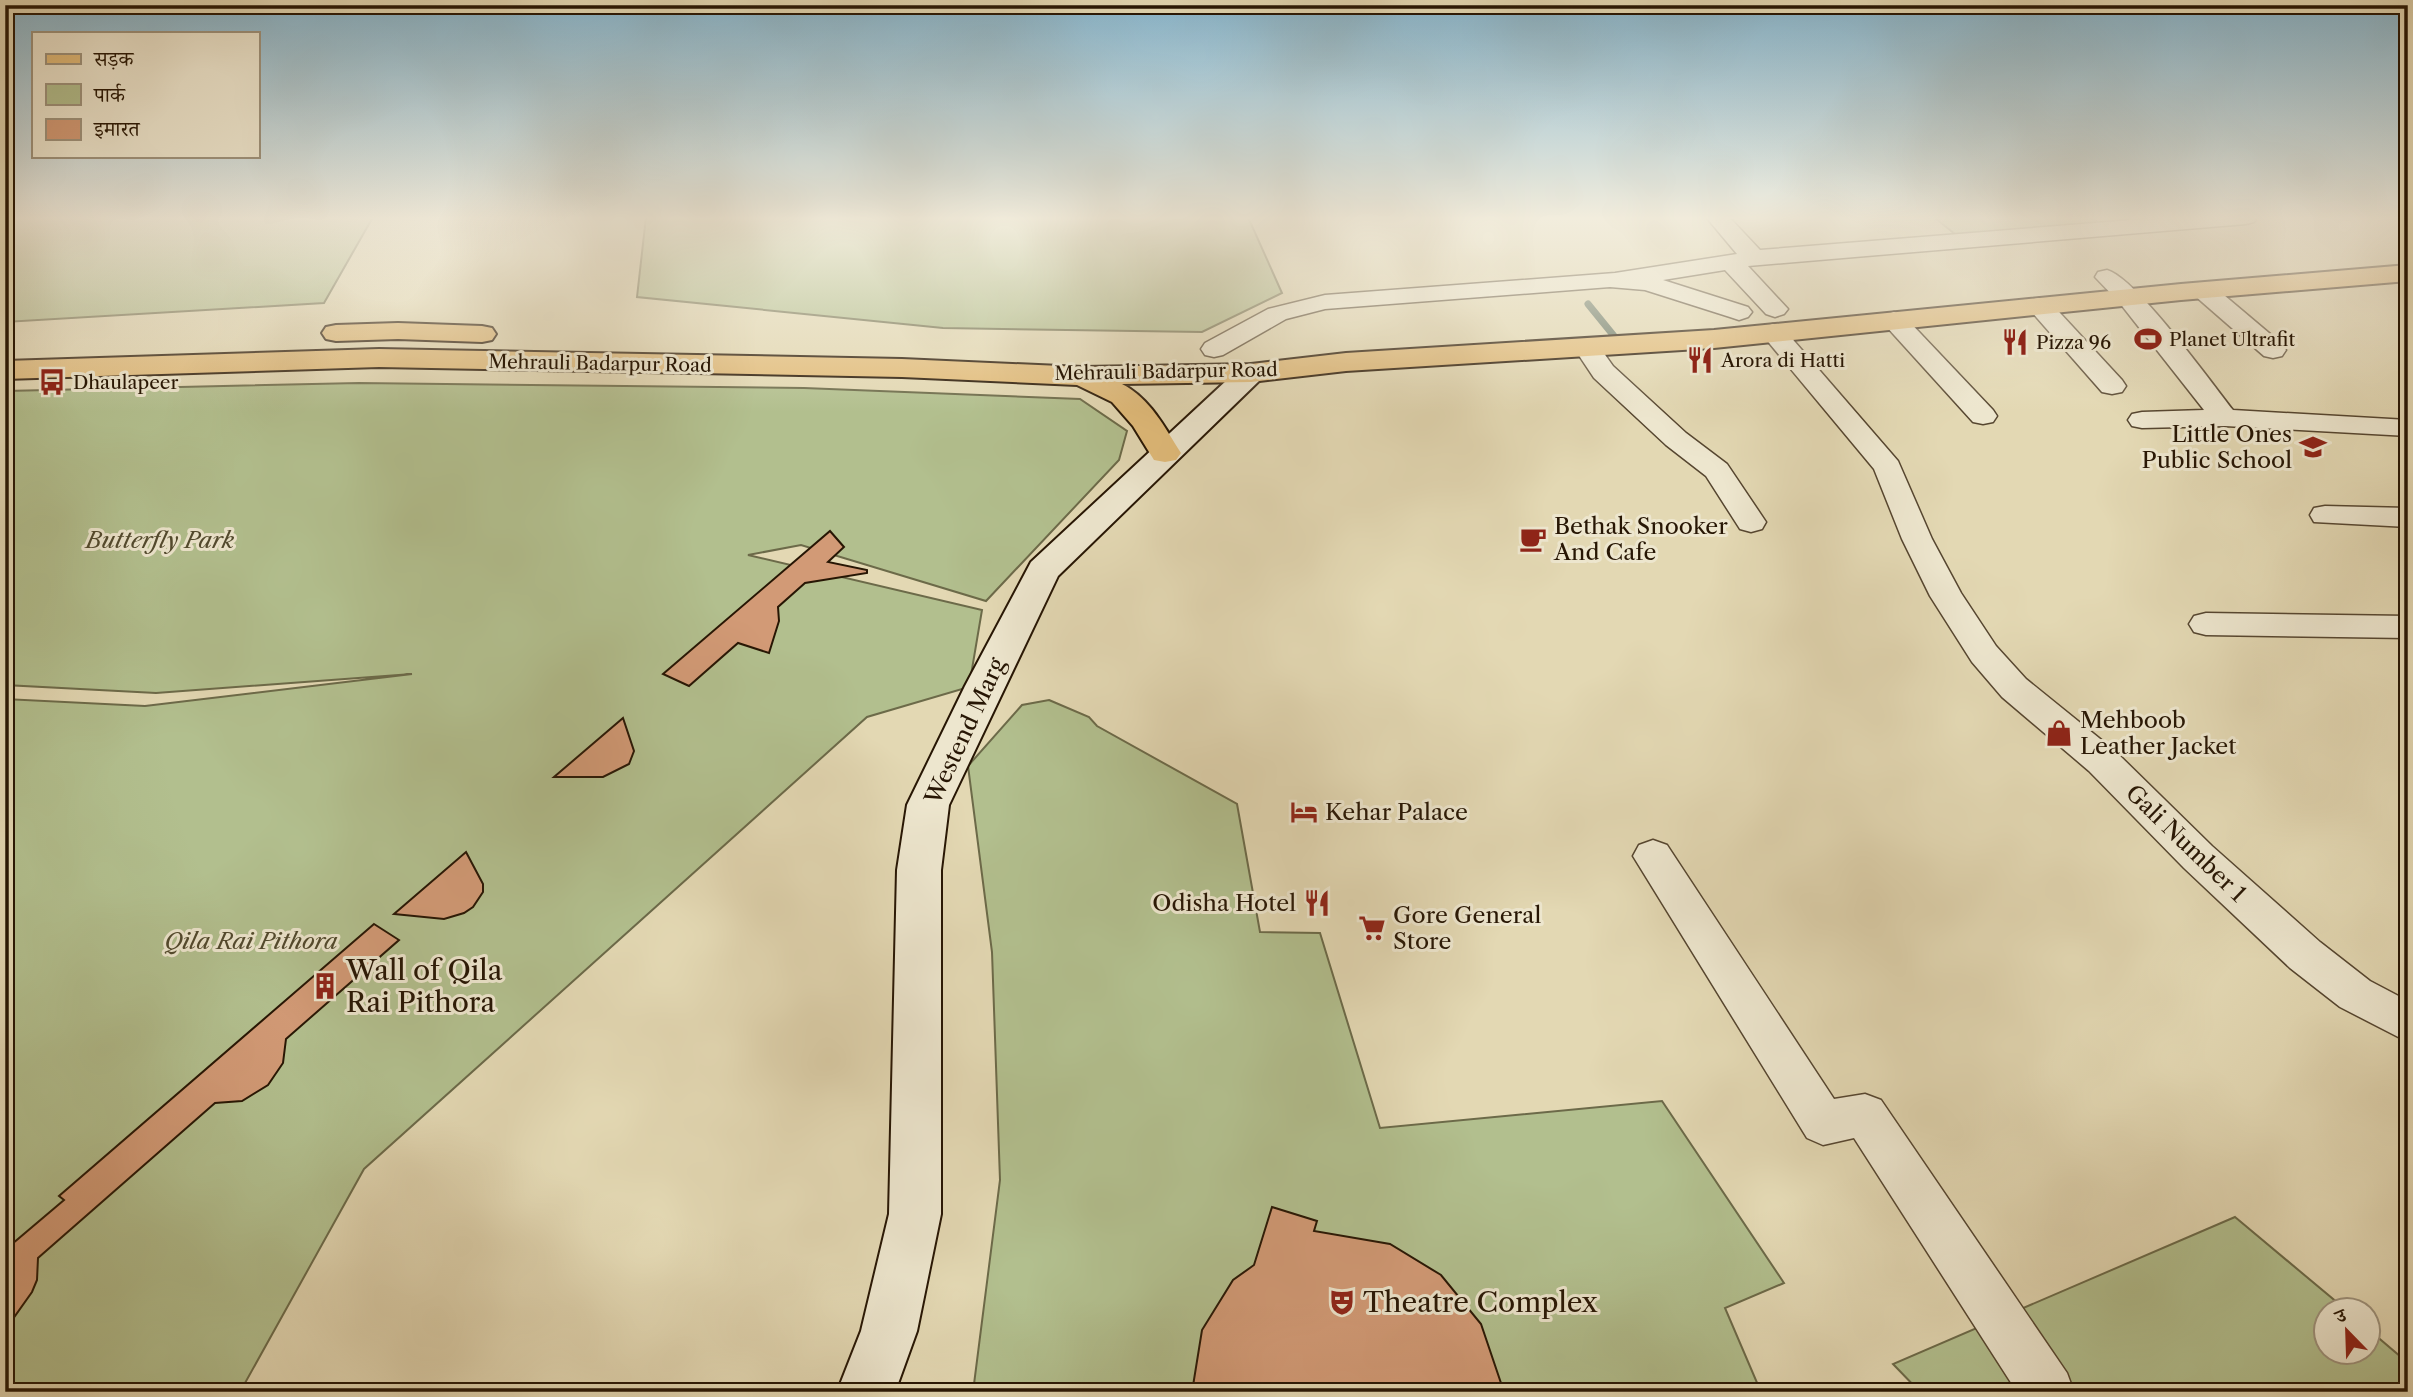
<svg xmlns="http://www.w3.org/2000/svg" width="2413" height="1397" viewBox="0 0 2413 1397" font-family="'Libre Caslon Text','Noto Serif Devanagari',serif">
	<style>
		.green { fill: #b2bf8e; stroke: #6c6a49; stroke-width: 2 }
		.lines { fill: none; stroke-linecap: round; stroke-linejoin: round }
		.stream { stroke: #6a7866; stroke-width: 7 }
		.building { fill: #d29a76; stroke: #271604; stroke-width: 2 }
		.street-casing { stroke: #564630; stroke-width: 3 }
		.secondary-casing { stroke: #271604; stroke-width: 4 }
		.primary-casing { stroke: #271604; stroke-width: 4 }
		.street { fill: #ede6ce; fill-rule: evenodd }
		.secondary { fill: #ede6ce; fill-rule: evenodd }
		.primary { fill: #e2bc7a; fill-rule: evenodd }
		.labels { text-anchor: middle; stroke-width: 6; stroke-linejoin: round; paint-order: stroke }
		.far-poi-label { font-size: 19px; fill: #271604; stroke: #ede6ce; text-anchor: start }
		.far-street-label { font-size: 19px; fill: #271604; stroke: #ede6ce }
		.poi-label { font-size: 23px; fill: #271604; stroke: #ede6ce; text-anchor: start }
		.park-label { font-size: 23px; font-style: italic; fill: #51492d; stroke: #ede6ce }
		.street-label { font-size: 23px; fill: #271604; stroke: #ede6ce }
		.near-poi-label { font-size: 28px; fill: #271604; stroke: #ede6ce; text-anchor: start }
	</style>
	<rect width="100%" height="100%" fill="#e3d8b3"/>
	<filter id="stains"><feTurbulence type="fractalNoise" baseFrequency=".00286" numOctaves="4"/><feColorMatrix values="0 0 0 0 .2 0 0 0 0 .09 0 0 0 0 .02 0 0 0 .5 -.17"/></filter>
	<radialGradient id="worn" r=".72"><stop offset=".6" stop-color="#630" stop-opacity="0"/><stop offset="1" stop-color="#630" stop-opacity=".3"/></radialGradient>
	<g class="green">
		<polygon points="5,217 373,217 324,303 5,322"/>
		<polygon points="646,217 1248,217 1282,293 1202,332 943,328 637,297"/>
		<polygon points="1934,217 2090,217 2099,223 1956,235"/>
		<polygon points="359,383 804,388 1080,399 1127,431 1119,460 986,601 801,545 748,555 982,610 969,687 867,717 364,1169 240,1392 5,1392 5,699 145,706 412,674 156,693 5,685 5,391"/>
		<polygon points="1049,700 1089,717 1097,726 1237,804 1260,932 1320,933 1380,1128 1662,1101 1784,1283 1725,1308 1761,1392 973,1392 1000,1180 992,952 968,766 1022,705"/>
		<polygon points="2235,1217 2345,1309 2326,1310 2326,1352 2368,1352 2368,1329 2408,1363 2408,1392 1920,1392 1893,1364"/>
	</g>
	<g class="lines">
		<polyline class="stream" points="1588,304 1614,336"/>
	</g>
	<g class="building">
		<polygon points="830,531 844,547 828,562 867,570 867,573 805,583 778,607 779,621 769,653 738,643 689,686 663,674"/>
		<polygon points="623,718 634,751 629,764 603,777 554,777"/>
		<polygon points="466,852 483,884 483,892 473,907 464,913 444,919 394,914"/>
		<polygon points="374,924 399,940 286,1039 283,1063 268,1085 242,1101 215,1103 38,1258 37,1280 32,1292 5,1330 5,1250 64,1200 59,1196"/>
		<polygon points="1272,1207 1317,1221 1314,1231 1390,1244 1441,1275 1481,1324 1504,1392 1192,1392 1202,1330 1233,1280 1254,1265"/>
	</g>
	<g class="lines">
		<defs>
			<g id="street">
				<polygon points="1706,217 1729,217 1760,250 2169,217 2257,217 2254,222 2246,224 1748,266 1788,309 1784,314 1775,317 1766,314 1725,270 1663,280 1748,307 1752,312 1748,317 1739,320 1730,317 1645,290 1610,287 1325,309 1286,319 1223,355 1214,357 1205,355 1201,349 1205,343 1268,309 1325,295 1615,273 1737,254"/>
				<path d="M2107 270C2135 277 2211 382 2233 410L2408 420V436L2225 426 2142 428 2132 426 2128 420 2132 414 2142 412 2204 410 2119 302 2095 277 2098 272Z"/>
				<polygon points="2203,283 2212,285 2282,344 2286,350 2282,356 2273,358 2264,356 2194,295 2191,290 2194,285"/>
				<polygon points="2039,298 2048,300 2122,380 2126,386 2122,392 2112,394 2102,392 2030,310 2027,305 2030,300"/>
				<polygon points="1894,312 1903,315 1993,410 1997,416 1993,422 1983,424 1973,422 1885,325 1881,320 1885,315"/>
				<polygon points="1773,324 1782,327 1898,461 1932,539 1961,593 1996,646 2026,679 2115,751 2212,846 2320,942 2370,981 2408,1001 2408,1042 2340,1007 2290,968 2184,868 2089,771 2002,697 1972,662 1930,596 1902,539 1874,469 1760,332 1764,327"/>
				<polygon points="1587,340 1596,342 1613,366 1686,433 1727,464 1766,522 1762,529 1751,532 1740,529 1706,476 1666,445 1594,378 1574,348 1578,342"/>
				<polygon points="2325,506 2408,508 2408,527 2314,522 2310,515 2314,508"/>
				<polygon points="2206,613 2408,616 2408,638 2206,635 2194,632 2189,624 2194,616"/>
				<polygon points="1653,840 1667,845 1834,1099 1865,1094 1881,1100 2067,1373 2074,1392 2017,1392 1854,1138 1823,1145 1807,1138 1633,856 1639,845"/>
			</g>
			<polygon id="secondary" points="1251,364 1261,367 1266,373 1261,379 1058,576 949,805 941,870 941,1214 917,1331 895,1392 837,1392 861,1331 889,1214 897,870 907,805 965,686 1031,562 1241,367"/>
			<g id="primary">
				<path d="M2408 265V281L2181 300 1714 348 1346 371 1251 382 1122 384C1150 398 1165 428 1181 453L1176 460 1165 462 1154 460 1133 426 1112 402 1077 385 902 377 379 367 5 379V361L379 349 902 359 1083 367 1251 364 1346 353 1714 330 2181 284Z"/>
				<polygon points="398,323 482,326 492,328 496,334 492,340 482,342 398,339 336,341 326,339 322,333 326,327 336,325"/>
			</g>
		</defs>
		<use href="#street" class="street-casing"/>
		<use href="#secondary" class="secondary-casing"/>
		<use href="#primary" class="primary-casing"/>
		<use href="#street" class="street"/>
		<use href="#secondary" class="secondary"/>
		<use href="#primary" class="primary"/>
	</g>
	<linearGradient id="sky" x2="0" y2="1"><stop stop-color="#87b6ce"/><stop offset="0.53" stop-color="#f2eddd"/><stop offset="1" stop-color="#f2eddd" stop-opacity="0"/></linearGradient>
	<rect width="2413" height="412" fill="url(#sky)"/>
	<defs>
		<symbol id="stadium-bare" viewBox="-9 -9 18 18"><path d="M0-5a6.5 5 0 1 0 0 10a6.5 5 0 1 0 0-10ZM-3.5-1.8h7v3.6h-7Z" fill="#8f2418" stroke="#ede6ce" stroke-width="2.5" paint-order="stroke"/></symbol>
		<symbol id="restaurant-bare" viewBox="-9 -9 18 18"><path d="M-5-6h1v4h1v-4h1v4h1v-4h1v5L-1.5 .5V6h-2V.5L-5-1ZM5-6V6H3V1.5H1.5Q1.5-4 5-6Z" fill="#8f2418" stroke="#ede6ce" stroke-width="2.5" paint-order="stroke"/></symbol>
		<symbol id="bus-bare" viewBox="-9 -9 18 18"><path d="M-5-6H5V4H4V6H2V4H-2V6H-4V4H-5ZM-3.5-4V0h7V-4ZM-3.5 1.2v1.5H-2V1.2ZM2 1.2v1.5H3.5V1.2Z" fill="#8f2418" stroke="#ede6ce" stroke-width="2.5" paint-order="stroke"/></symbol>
		<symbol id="school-bare" viewBox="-9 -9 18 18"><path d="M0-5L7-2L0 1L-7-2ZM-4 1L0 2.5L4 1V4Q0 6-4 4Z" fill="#8f2418" stroke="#ede6ce" stroke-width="2.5" paint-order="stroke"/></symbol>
		<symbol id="cafe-bare" viewBox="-9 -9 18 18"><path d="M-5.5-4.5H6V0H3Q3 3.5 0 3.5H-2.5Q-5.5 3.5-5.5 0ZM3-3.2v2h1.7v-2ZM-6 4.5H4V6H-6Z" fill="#8f2418" stroke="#ede6ce" stroke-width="2.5" paint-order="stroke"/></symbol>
		<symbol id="shop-bare" viewBox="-9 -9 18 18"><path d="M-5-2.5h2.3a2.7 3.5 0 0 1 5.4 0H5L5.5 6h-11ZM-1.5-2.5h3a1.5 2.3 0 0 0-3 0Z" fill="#8f2418" stroke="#ede6ce" stroke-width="2.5" paint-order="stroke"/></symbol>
		<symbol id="hotel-bare" viewBox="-9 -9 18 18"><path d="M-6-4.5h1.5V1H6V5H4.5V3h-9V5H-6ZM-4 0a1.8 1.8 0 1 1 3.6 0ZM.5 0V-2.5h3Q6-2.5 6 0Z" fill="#8f2418" stroke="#ede6ce" stroke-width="2.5" paint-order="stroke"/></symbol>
		<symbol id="supermarket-bare" viewBox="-9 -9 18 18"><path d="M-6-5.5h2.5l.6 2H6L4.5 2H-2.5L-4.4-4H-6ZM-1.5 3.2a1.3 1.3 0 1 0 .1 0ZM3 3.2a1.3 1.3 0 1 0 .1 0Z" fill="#8f2418" stroke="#ede6ce" stroke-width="2.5" paint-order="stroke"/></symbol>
		<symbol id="building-bare" viewBox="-9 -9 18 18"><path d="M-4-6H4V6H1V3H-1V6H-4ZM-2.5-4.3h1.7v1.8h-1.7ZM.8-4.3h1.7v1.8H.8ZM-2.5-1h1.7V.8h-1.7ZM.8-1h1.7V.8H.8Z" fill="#8f2418" stroke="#ede6ce" stroke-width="2.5" paint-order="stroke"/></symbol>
		<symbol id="theatre-bare" viewBox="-9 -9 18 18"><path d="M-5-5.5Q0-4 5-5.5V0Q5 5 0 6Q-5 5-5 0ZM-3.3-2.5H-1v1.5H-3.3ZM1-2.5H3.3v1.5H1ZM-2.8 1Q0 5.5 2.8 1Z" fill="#8f2418" stroke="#ede6ce" stroke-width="2.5" paint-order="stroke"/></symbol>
	</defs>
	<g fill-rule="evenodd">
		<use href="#stadium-bare" x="2129" y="320" width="38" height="38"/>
		<use href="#restaurant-bare" x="1996" y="323" width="38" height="38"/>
		<use href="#restaurant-bare" x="1681" y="341" width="38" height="38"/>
		<use href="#bus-bare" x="33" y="363" width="38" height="38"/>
		<use href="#school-bare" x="2294" y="428" width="38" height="38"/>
		<use href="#cafe-bare" x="1514" y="520" width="38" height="38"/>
		<use href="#shop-bare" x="2040" y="714" width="38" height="38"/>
		<use href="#hotel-bare" x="1285" y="793" width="38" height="38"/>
		<use href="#restaurant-bare" x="1298" y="884" width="38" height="38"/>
		<use href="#supermarket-bare" x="1353" y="909" width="38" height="38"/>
		<use href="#building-bare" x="306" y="967" width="38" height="38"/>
		<use href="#theatre-bare" x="1323" y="1283" width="38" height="38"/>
	</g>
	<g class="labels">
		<g class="far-poi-label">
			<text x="2169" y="346">Planet Ultrafit</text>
			<text x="2036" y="349">Pizza 96</text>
			<text x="1721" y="367">Arora di Hatti</text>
			<text x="73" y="389">Dhaulapeer</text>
		</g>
		<g class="far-street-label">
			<text transform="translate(600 363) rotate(1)" y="7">Mehrauli Badarpur Road</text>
			<text transform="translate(1166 371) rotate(-1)" y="7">Mehrauli Badarpur Road</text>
		</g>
		<g class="poi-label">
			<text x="2292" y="442" text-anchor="end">Little Ones<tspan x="2292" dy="26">Public School</tspan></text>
			<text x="1554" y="534">Bethak Snooker<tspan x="1554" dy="26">And Cafe</tspan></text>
			<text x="2080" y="728">Mehboob<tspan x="2080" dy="26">Leather Jacket</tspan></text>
			<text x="1325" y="820">Kehar Palace</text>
			<text x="1296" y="911" text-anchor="end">Odisha Hotel</text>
			<text x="1393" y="923">Gore General<tspan x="1393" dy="26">Store</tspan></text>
		</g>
		<g class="park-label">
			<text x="160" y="548">Butterfly Park</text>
			<text x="251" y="949">Qila Rai Pithora</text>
		</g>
		<g class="street-label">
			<text transform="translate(965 731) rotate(-65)" y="8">Westend Marg</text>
			<text transform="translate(2186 843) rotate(44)" y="8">Gali Number 1</text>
		</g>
		<g class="near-poi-label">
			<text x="346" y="980">Wall of Qila<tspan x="346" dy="32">Rai Pithora</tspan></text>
			<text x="1363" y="1312">Theatre Complex</text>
		</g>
	</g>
	<rect width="2413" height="1397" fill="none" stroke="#e3d8b3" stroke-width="28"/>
	<rect x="7" y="7" width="2399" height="1383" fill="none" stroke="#271604" stroke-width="3.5"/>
	<rect x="14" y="14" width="2385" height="1369" fill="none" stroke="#271604" stroke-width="2"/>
	<rect x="32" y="32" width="228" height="126" fill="#ede6ce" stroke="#9e937d" stroke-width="2"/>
	<rect x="46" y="54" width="35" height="10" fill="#e2bc7a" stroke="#9e937d" stroke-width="2"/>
	<text x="94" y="66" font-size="21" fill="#271604">सड़क</text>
	<rect x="46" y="84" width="35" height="21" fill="#b2bf8e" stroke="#9e937d" stroke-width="2"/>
	<text x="94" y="102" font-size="21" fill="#271604">पार्क</text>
	<rect x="46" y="119" width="35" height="21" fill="#d29a76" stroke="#9e937d" stroke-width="2"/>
	<text x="94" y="136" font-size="21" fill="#271604">इमारत</text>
	<g transform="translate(2347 1331) rotate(337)"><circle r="33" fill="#ede6ce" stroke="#9e937d" stroke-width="2"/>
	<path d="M0-5L12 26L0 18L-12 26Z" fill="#8f2418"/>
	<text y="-10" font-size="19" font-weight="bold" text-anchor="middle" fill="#271604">उ</text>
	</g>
	<rect width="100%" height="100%" filter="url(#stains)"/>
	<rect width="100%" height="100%" fill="url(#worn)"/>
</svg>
